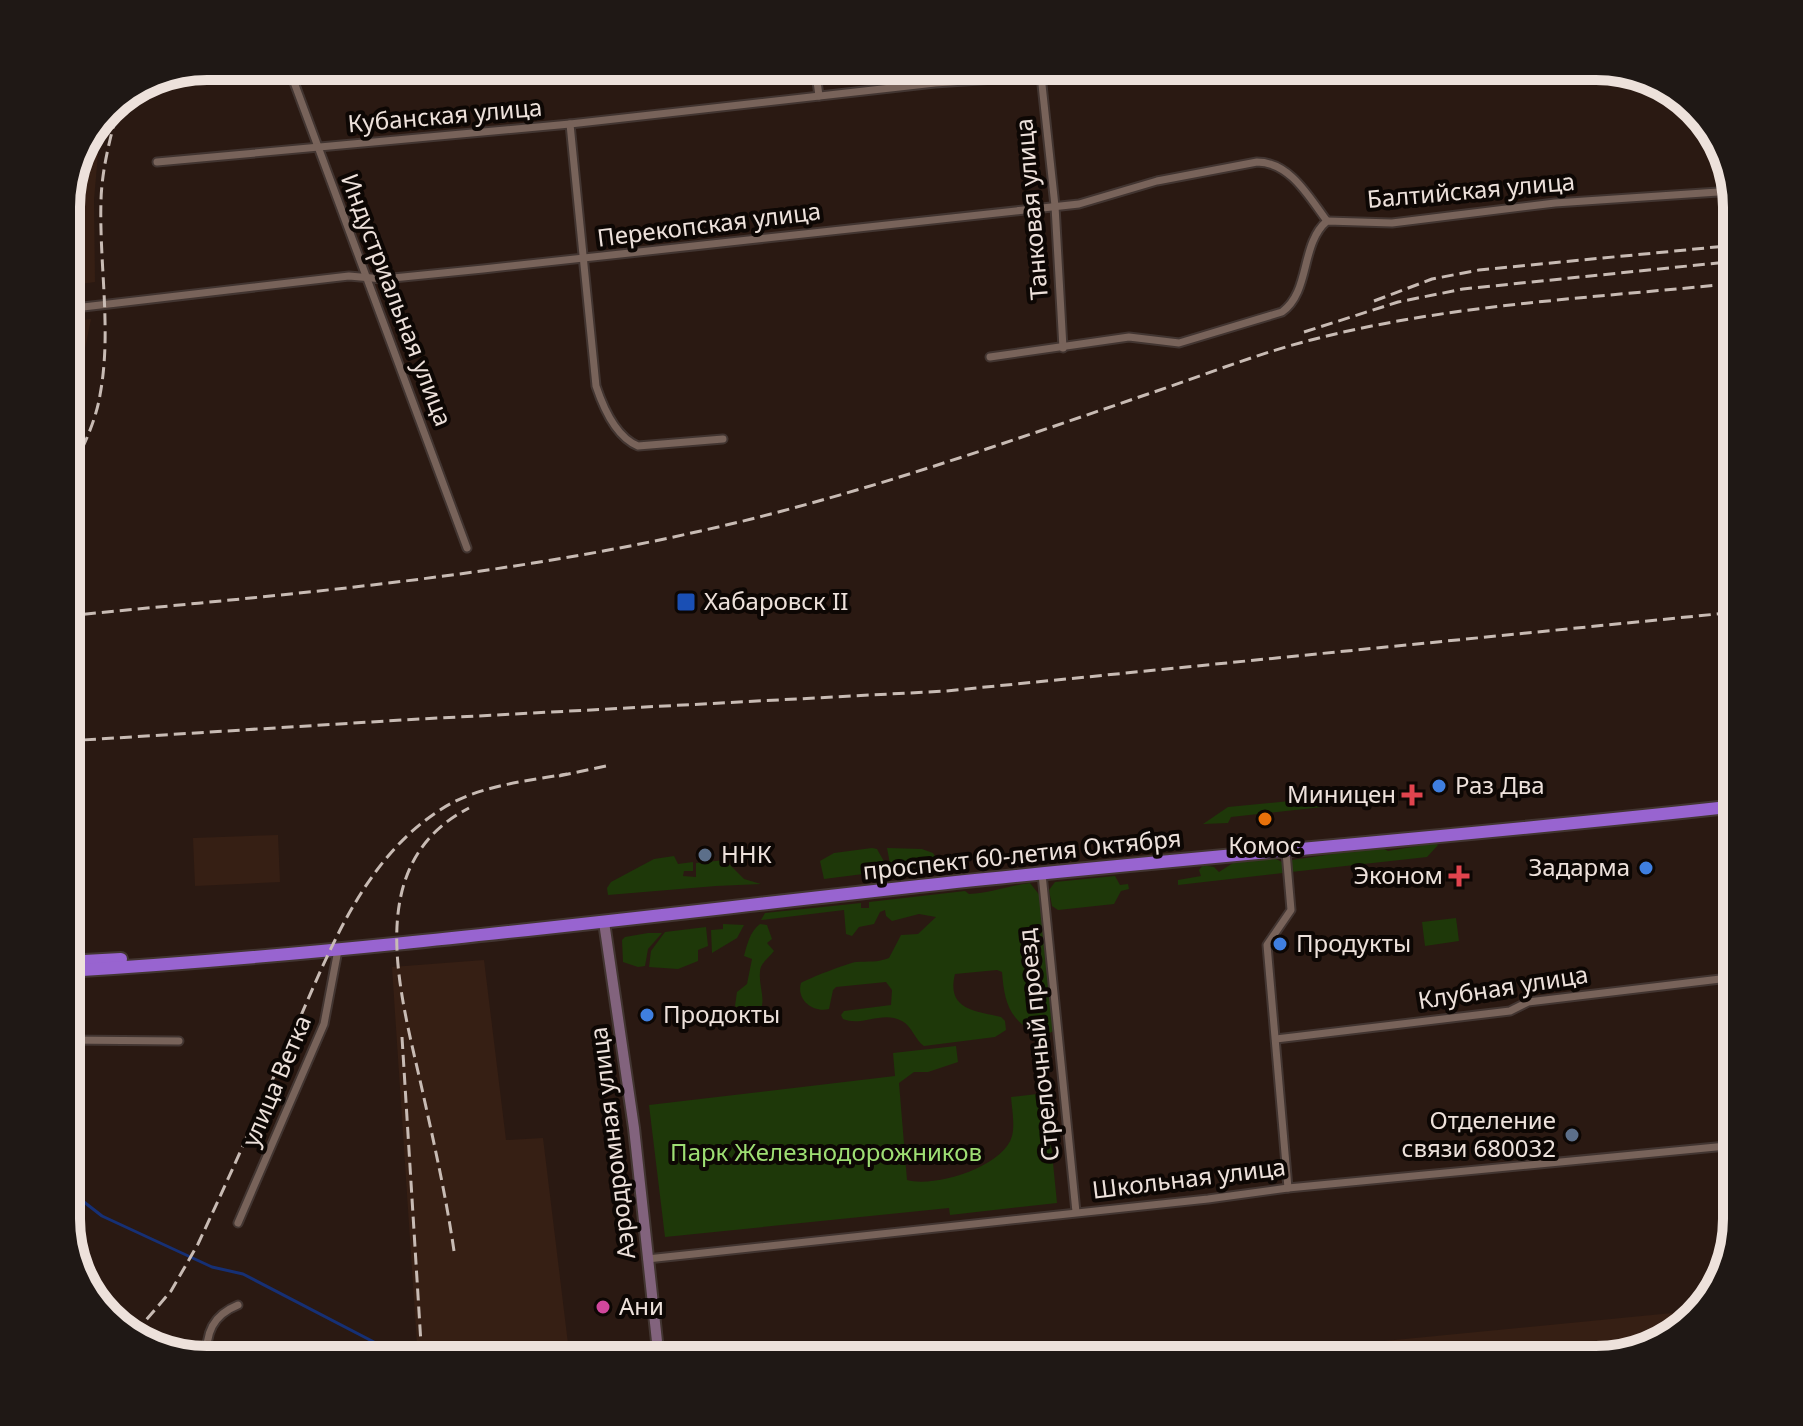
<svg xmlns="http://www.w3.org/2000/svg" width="1803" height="1426" viewBox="0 0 1803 1426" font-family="'Noto Sans',sans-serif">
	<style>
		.built { fill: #361f14 }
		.green { fill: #1e3809 }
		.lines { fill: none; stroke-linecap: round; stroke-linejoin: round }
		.stream { stroke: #163075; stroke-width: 3 }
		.street-casing { stroke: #423531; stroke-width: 11 }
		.secondary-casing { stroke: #423531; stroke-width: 14 }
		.highway-casing { stroke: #423531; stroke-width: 16 }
		.street { stroke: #78635a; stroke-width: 7 }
		.secondary { stroke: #82637d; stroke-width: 10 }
		.highway { stroke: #9864d0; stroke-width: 12 }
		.rail { stroke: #c8bbb4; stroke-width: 3; stroke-dasharray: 12 6; stroke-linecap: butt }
		.transit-dot { fill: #1a4fb4; stroke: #0d0704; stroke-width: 3 }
		.shop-dot { fill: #3f7fe0; stroke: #0d0704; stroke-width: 3 }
		.health-dot { fill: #e0444e; stroke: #0d0704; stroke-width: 3 }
		.food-dot { fill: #e8710a; stroke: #0d0704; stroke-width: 3 }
		.service-dot { fill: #5c6f8a; stroke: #0d0704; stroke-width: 3 }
		.hotel-dot { fill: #d1479c; stroke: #0d0704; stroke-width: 3 }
		.labels { text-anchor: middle; stroke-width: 8; stroke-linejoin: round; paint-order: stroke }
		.street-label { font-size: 24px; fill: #ede1db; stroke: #0d0704 }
		.poi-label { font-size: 24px; fill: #ede1db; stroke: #0d0704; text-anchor: start }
		.park-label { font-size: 24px; fill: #9ede73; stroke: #0d0704 }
		.rim { fill: none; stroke: #ede1db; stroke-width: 10 }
	</style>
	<rect width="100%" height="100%" fill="#2a1912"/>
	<g class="built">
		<polygon points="108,109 99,142 94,200 95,282 66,286 66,197 81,144"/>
		<polygon points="91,319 67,438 66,439 66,322"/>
		<polygon points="278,835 280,882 195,886 193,838"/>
		<polygon points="484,960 506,1140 543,1138 570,1360 418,1360 392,967"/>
		<polygon points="1703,1310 1658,1346 1596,1360 1272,1360 1271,1352"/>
	</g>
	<g class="green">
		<polygon points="1320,798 1331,798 1332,806 1231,817 1228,823 1203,824 1228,807"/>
		<polygon points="1435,843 1438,845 1427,857 1291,872 1290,864 1292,860 1380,847 1388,851"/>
		<polygon points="872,848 877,849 886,865 890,864 887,848 922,849 933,853 938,861 934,865 824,879 820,861 834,853"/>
		<polygon points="674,856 678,864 693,862 693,871 684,871 683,876 696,877 696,863 725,860 744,879 761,884 716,886 608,895 607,888 611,882 654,859"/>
		<polygon points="1263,856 1270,856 1282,862 1283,873 1178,885 1178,880 1201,876 1199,870 1203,865 1214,867 1219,872 1239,859 1244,862 1260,860"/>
		<polygon points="1115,876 1120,885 1128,884 1129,889 1121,891 1114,904 1058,910 1052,906 1049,890 1055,882"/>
		<path d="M1030 883 1041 897 1053 1031 1050 1033 1037 1028 1029 1029C1007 1016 1004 996 1002 972L997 970 955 974C946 1010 975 1011 1001 1017L1005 1021 1006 1030 995 1037 924 1046C915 1040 912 1026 902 1021 882 1010 862 1027 843 1019L841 1015 844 1011 891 1005 892 990 886 982 836 987 833 990 829 1009C813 1013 796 1000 801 983 807 979 848 963 856 962 868 961 877 963 889 958L901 935 918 934 936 917 919 914 892 921 886 916 885 910 880 912 874 924 859 927 852 936 846 934 844 910 761 920 765 913 861 903V908H869V902L965 891 969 894C990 893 1008 886 1030 883Z"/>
		<polygon points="1456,918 1459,941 1425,946 1422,922"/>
		<polygon points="723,924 744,925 737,938 712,953 711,930 723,929"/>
		<path d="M760 924 767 925 772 939 767 943 774 951C769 958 760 963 760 972 758 990 771 1006 752 1019L735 1006 737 992 747 984 752 959 744 956C747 945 750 931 760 924Z"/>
		<polygon points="706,927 708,946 698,950 698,961 678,969 649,967 651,951 665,932"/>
		<polygon points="648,933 662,933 648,949 645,966 638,967 623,962 622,940 625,937"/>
		<path d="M956 1046 958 1062 928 1072H914L899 1083 907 1180C934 1188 1004 1167 1012 1136 1015 1125 1012 1109 1011 1097L1046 1093 1057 1203 950 1215 949 1208 665 1237 649 1105 895 1076 893 1053Z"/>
		<polygon points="853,1349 854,1360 819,1360 818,1352"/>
	</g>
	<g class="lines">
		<polyline class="stream" points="66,1188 102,1216 212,1267 243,1274 397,1354 417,1360"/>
		<defs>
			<g id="street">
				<polyline points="288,66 467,548"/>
				<polyline points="815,66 819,96"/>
				<polyline points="1040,66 1055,206 1063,348"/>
				<path d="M570 124 596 386C603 407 616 437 638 446L723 439"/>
				<polyline points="157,162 570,124 935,83 1041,76 1070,66"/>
				<path d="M66 309 349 276 383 279 483 269 1079 204 1157 181 1257 162C1290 162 1309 197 1327 221"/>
				<path d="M990 357 1129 337 1179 343 1282 312C1311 291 1300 244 1327 221L1392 223 1555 203 1733 191"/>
				<polyline points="1286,852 1291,910 1267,945 1288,1188"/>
				<polyline points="1042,874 1076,1212"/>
				<polyline points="1276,1039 1510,1011 1528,1002 1737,977"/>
				<polyline points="66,1040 179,1041"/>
				<polyline points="238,1223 324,1024 338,950"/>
				<polyline points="647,1259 1208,1199 1288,1188 1737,1145"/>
				<path d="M207 1360C205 1333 213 1315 238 1305"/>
			</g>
			<polyline id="secondary" points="604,922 634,1128 659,1360"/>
			<g id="highway">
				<polyline points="66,962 121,959"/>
				<path d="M66 971C364 953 659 914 956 882 1216 855 1477 835 1737 806"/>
			</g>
		</defs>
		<use href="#street" class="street-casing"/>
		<use href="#secondary" class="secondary-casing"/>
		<use href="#highway" class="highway-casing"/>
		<use href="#street" class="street"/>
		<use href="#secondary" class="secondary"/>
		<use href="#highway" class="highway"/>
		<g class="rail">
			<polyline points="1374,301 1432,279 1479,270 1737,245"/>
			<polyline points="1304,332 1398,302 1463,289 1737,261"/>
			<path d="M66 480C80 454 95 425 100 395 112 331 99 265 101 200 102 166 112 131 121 98"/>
			<path d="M66 616C277 595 489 579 696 532 850 498 999 445 1148 394 1202 376 1256 354 1311 340 1448 304 1596 298 1737 283"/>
			<polyline points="66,741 402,720 946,691 1737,612"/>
			<polyline points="559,776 606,766"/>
			<polyline points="402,1037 422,1360"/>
			<path d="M454 1251C446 1196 434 1143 422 1089 401 995 360 864 469 808"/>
			<path d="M135 1333 171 1291 198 1244C229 1178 258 1112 288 1045 326 961 359 862 440 810 476 786 526 781 567 774"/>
		</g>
	</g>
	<rect class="transit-dot" x="676" y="592" width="20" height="20" rx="4"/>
	<g class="shop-dot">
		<circle cx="1439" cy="786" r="8"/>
		<circle cx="1646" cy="868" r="8"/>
		<circle cx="1280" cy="944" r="8"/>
		<circle cx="647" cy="1015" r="8"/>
	</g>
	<g class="health-dot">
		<path d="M1408 783h8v8h8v8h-8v8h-8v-8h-8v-8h8z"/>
		<path d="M1455 864h8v8h8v8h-8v8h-8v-8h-8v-8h8z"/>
	</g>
	<circle class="food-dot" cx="1265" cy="819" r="8"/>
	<g class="service-dot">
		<circle cx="705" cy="855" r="8"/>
		<circle cx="1572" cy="1135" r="8"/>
	</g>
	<circle class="hotel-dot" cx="603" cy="1307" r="8"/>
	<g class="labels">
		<g class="street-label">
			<text transform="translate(445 116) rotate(-5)" y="8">Кубанская улица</text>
			<text transform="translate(1471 191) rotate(-5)" y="8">Балтийская улица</text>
			<text transform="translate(1032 209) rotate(-95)" y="8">Танковая улица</text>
			<text transform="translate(709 225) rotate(-7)" y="8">Перекопская улица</text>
			<text transform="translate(396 300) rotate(69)" y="8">Индустриальная улица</text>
			<text transform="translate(1022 855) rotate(-6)" y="8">проспект 60-летия Октября</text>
			<text transform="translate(1503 988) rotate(-9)" y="8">Клубная улица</text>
			<text transform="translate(1039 1045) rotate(-96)" y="8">Стрелочный проезд</text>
			<text transform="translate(277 1081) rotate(-67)" y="8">улица Ветка</text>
			<text transform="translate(613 1143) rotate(-97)" y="8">Аэродромная улица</text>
			<text transform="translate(1189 1179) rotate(-7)" y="8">Школьная улица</text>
		</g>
		<g class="poi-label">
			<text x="704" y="610">Хабаровск II</text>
			<text x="1455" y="794">Раз Два</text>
			<text x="1396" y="803" text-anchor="end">Миницен</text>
			<text x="1265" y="854" text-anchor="middle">Комос</text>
			<text x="721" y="863">ННК</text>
			<text x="1630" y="876" text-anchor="end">Задарма</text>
			<text x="1443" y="884" text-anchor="end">Эконом</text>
			<text x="1296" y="952">Продукты</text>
			<text x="663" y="1023">Продокты</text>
			<text x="1556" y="1129" text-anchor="end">Отделение<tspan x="1556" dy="28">связи 680032</tspan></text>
			<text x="619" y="1315">Ани</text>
		</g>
		<g class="park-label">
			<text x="826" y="1161">Парк Железнодорожников</text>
		</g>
	</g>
	<path d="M0 0H1803V1426H0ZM207 80H1596A127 127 0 0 1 1723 207V1219A127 127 0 0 1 1596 1346H207A127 127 0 0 1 80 1219V207A127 127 0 0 1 207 80Z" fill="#1f1815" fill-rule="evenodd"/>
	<path class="rim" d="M207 80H1596A127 127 0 0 1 1723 207V1219A127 127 0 0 1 1596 1346H207A127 127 0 0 1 80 1219V207A127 127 0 0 1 207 80Z"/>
</svg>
